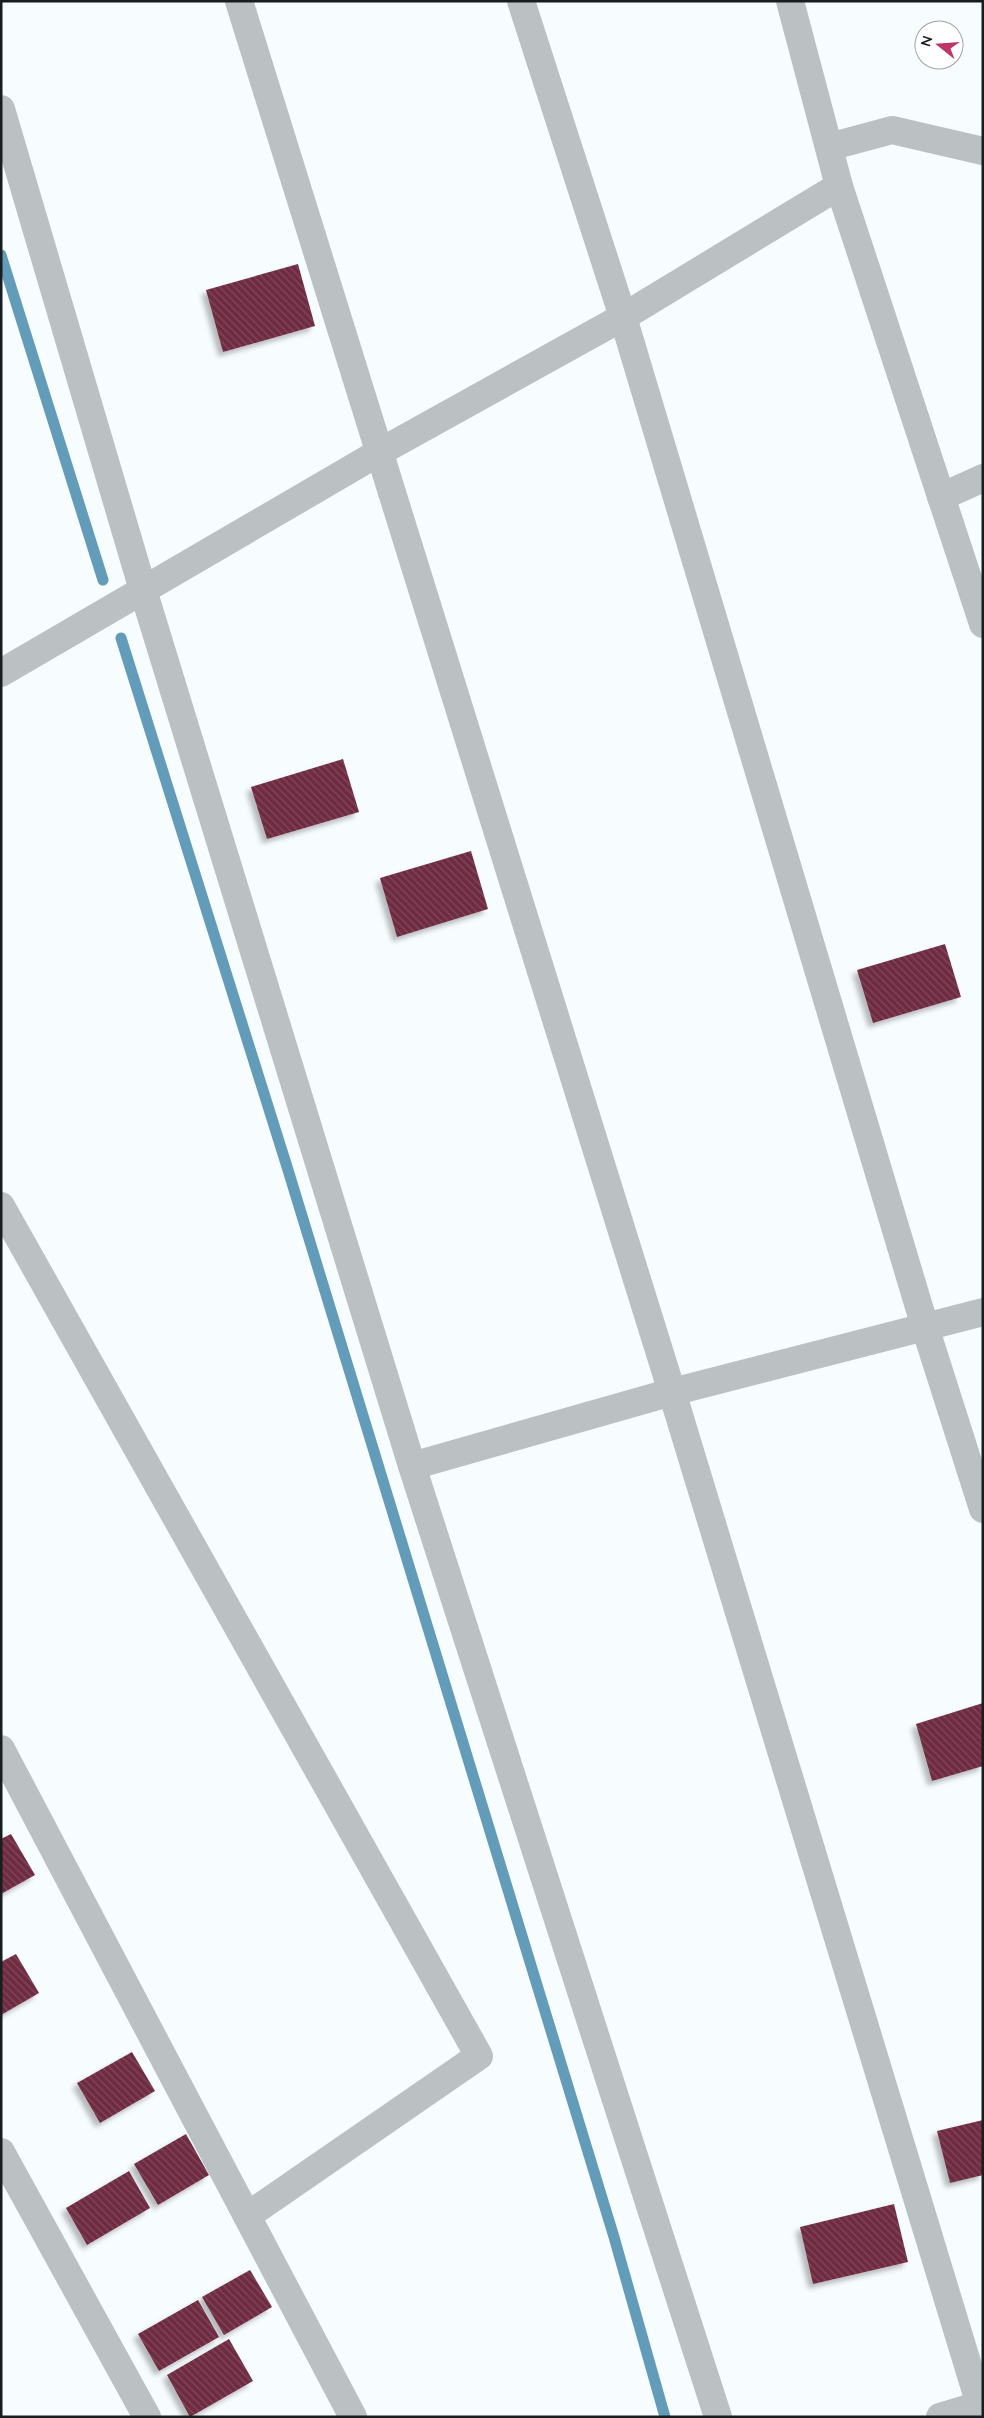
<svg xmlns="http://www.w3.org/2000/svg" width="984" height="2418" viewBox="0 0 984 2418" font-family="Quicksand,sans-serif">
	<style>
		.lines { fill: none; stroke-linecap: round; stroke-linejoin: round }
		.stream { stroke: #639cb9; stroke-width: 11 }
		.building { fill: url(#building-back-hatch); filter: url(#shadow) }
		.minor { stroke: #bbc0c3; stroke-width: 28 }
	</style>
	<defs>
		<pattern id="building-back-hatch" width="6" height="6" patternUnits="userSpaceOnUse" patternTransform="scale(1.25)"><rect width="6" height="6" fill="#6f2c42"/><path d="M-1 5l2 2M0 0l6 6M5-1l2 2" fill="none" stroke="#7e495a"/></pattern>
		<filter id="shadow"><feDropShadow dx="-4.5" dy="4.5" stdDeviation="2.5" flood-color="#0004"/></filter>
	</defs>
	<rect width="100%" height="100%" fill="#f7fcff"/>
	<g class="lines">
		<g class="stream">
			<polyline points="1,255 103,580"/>
			<polyline points="121,638 288,1170 614,2237 665,2417"/>
		</g>
	</g>
	<g class="building">
		<polygon points="298,264 315,326 223,352 206,290"/>
		<polygon points="343,759 359,812 267,839 251,787"/>
		<polygon points="471,851 488,909 397,937 380,878"/>
		<polygon points="945,944 961,997 873,1023 857,970"/>
		<polygon points="983,1703 983,1766 932,1781 916,1724"/>
		<polygon points="11,1834 35,1875 1,1894 1,1839"/>
		<polygon points="16,1954 39,1993 1,2015 1,1962"/>
		<polygon points="132,2052 155,2091 100,2123 77,2083"/>
		<polygon points="983,2120 983,2175 950,2183 937,2131"/>
		<polygon points="186,2134 209,2175 158,2205 134,2164"/>
		<polygon points="129,2171 150,2208 87,2245 66,2208"/>
		<polygon points="894,2204 908,2262 813,2284 800,2227"/>
		<polygon points="250,2270 272,2307 224,2335 202,2297"/>
		<polygon points="198,2300 219,2337 159,2371 138,2334"/>
		<polygon points="229,2339 253,2381 190,2417 167,2375"/>
	</g>
	<g class="lines">
		<g class="minor">
			<polyline points="239,1 672,1392 980,2405"/>
			<polyline points="521,1 623,317 925,1327 983,1509"/>
			<polyline points="1,109 143,590 412,1466 718,2417"/>
			<polyline points="829,147 892,130 983,151"/>
			<polyline points="839,186 983,624"/>
			<polyline points="941,497 983,478"/>
			<polyline points="1,673 378,453 623,317 839,186 790,1"/>
			<polyline points="1,1206 479,2056 247,2216 1,1749"/>
			<polyline points="412,1466 672,1392 983,1312"/>
			<polyline points="1,2152 147,2417"/>
			<polyline points="247,2216 353,2417"/>
			<polyline points="940,2417 983,2404"/>
		</g>
	</g>
	<rect width="984" height="2418" fill="none" stroke="#181d1f" stroke-width="5"/>
	<g transform="translate(939 45) rotate(287)"><circle r="24" fill="#ffffff" stroke="#a3a5a5"/>
	<path d="M0-4L9 19L0 12L-9 19Z" fill="#be3368"/>
	<text y="-8" font-size="14" font-weight="bold" text-anchor="middle" fill="#181d1f">N</text>
	</g>
</svg>
